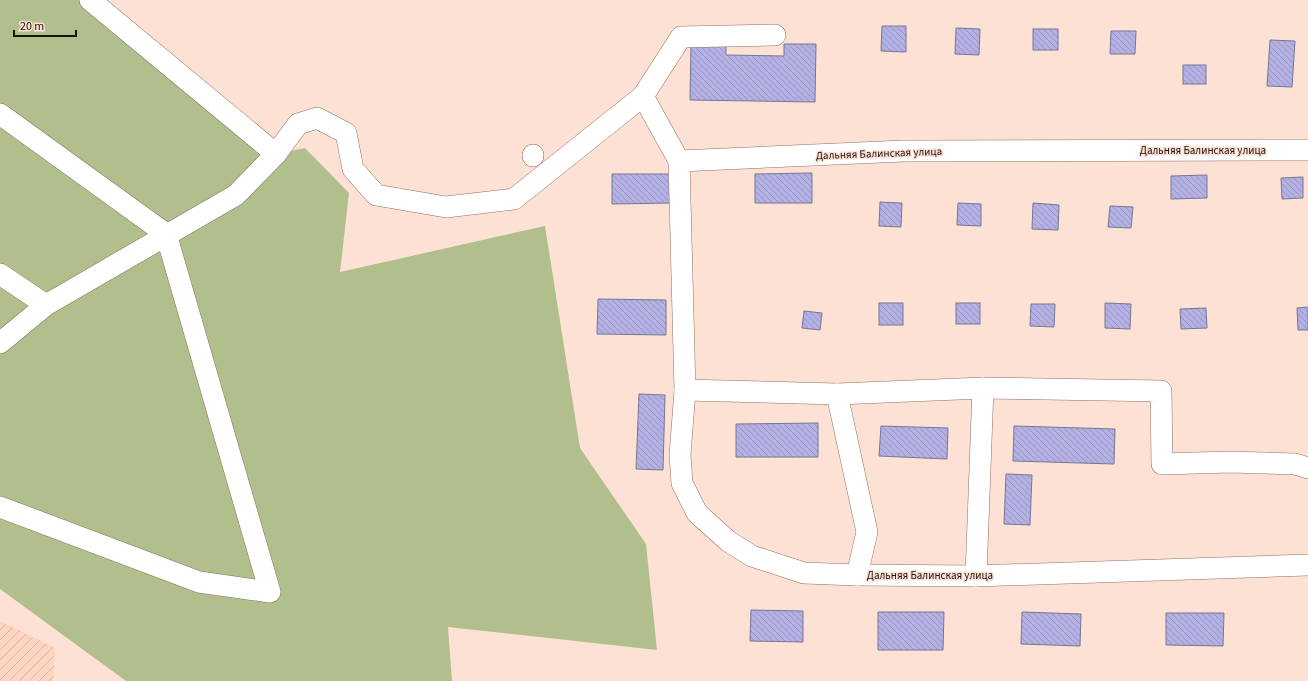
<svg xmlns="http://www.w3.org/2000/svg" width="1308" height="681" viewBox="0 0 1308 681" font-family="'Source Sans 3',sans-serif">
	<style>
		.industrial { fill: url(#industrial-furrows) }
		.garden { fill: #b1bf8d }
		.building { fill: url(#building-back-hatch); stroke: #777693 }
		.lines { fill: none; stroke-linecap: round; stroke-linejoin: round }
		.minor-casing { stroke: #8e7061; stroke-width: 22 }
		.minor { stroke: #fff; stroke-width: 21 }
		.labels { text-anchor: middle; stroke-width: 3; stroke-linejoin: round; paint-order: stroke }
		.street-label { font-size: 11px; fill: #1c110c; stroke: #fce1d4 }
	</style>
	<defs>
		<pattern id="industrial-furrows" width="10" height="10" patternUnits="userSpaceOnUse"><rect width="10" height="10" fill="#fdd4c0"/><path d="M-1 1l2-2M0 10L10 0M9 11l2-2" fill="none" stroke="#d8b5a4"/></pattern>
		<pattern id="building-back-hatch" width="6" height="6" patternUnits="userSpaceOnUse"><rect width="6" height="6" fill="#b3b1e4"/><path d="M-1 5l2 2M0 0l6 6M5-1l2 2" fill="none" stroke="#9997c2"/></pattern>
	</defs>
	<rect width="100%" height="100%" fill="#fce1d4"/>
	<polygon class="industrial" points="0,621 55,648 53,681 0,681"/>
	<polygon class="garden" points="0,0 90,0 276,154 305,148 349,193 340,272 545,226 580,448 646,544 657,650 448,627 452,681 126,681 0,589"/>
	<g class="building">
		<polygon points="882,26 906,26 906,52 881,51"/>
		<polygon points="956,28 980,29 979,55 955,54"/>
		<rect x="1033" y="29" width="25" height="21"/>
		<polygon points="1111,31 1136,31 1135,54 1110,54"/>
		<polygon points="1270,40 1295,41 1292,87 1267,86"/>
		<polygon points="691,43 726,43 726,55 784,56 784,44 816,44 815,102 690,100"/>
		<rect x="1183" y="65" width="23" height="19"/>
		<polygon points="812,173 812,203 755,203 755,174"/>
		<polygon points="612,174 672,174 672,203 612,204"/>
		<polygon points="1207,175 1207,198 1171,199 1171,176"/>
		<polygon points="1303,177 1303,198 1282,199 1281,178"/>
		<polygon points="880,202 902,203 901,227 879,226"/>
		<polygon points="958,203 981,204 981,226 957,225"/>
		<polygon points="1033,203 1059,205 1058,230 1032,229"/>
		<polygon points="1110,206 1133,207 1131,228 1108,227"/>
		<polygon points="598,299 666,300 666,335 597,334"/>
		<rect x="879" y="303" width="24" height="22"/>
		<rect x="956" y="303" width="24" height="21"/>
		<polygon points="1105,303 1131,304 1130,329 1105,328"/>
		<polygon points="1031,304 1055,304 1054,327 1030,326"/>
		<polygon points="1308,307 1308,330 1298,330 1297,308"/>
		<polygon points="1206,308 1207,328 1181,329 1180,309"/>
		<polygon points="804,311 822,313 820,330 802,328"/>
		<polygon points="639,394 665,395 663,470 636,469"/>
		<polygon points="818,423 818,457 736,457 736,424"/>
		<polygon points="881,426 948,428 947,459 879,456"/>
		<polygon points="1014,426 1115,429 1114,464 1013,461"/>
		<polygon points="1006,474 1032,475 1030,525 1004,524"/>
		<polygon points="751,610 803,611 803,642 750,641"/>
		<polygon points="878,612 944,612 943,650 878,650"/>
		<polygon points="1022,612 1081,614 1080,646 1021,644"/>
		<polygon points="1166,613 1224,613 1223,646 1166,645"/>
	</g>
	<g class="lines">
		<defs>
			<g id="minor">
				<polyline points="90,0 276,154 298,124 317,118 346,133 353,169 376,195 446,207 514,199 643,96 679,161"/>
				<polyline points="643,96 681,37 775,35"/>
				<polyline points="0,114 166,234 270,592 199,582 0,507"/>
				<polyline points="1308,150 904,151 679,161 685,390 680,455 682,483 697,513 728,541 752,556 804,573 857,575 976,576 1308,565"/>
				<polyline points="533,156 533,155"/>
				<polyline points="0,274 46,305"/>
				<polyline points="0,343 46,305 236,195 276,154"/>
				<polyline points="685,390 837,394 983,388 1161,391 1162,464 1230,462 1295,464 1308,468"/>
				<polyline points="837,394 867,532 857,575"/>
				<polyline points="976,576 983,388"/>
			</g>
		</defs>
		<use href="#minor" class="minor-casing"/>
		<use href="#minor" class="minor"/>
	</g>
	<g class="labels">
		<g class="street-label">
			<text x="1203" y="154">Дальняя Балинская улица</text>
			<text transform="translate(879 153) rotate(-2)" y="4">Дальняя Балинская улица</text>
			<text x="930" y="579">Дальняя Балинская улица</text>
		</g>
	</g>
	<path d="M14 30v6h62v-6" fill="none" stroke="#1c110c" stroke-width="2"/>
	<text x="20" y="30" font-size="12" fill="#1c110c" stroke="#fce1d4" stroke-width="3" paint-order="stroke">20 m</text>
</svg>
